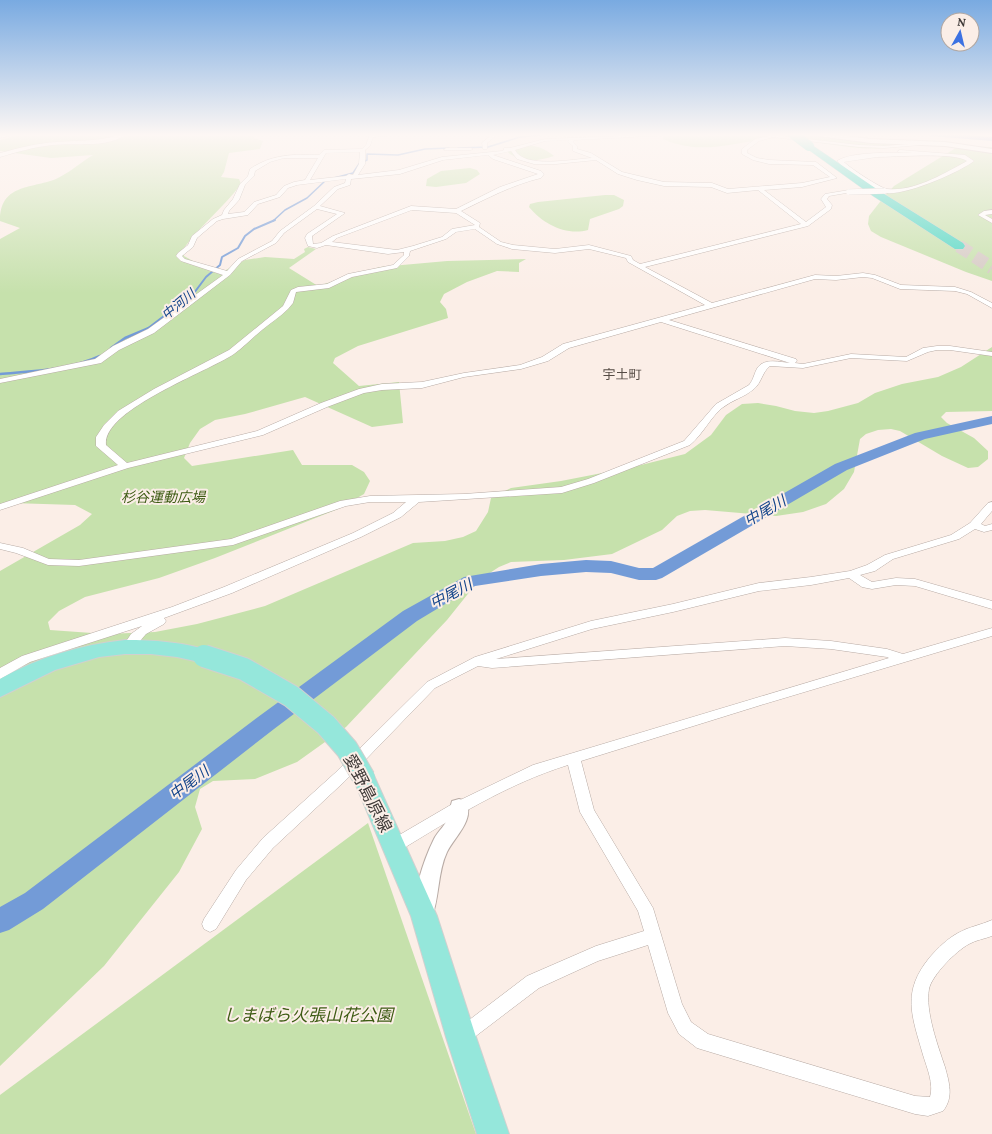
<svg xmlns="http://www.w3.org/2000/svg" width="992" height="1134" viewBox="0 0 992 1134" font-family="Lora,'Noto Sans JP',serif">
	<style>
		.green { fill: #c6e1ac }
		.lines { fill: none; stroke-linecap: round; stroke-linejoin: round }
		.stream-far2 { stroke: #739bd7; stroke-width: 1.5 }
		.stream-far1 { stroke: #739bd7; stroke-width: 2 }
		.stream { stroke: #739bd7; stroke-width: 2.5 }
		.river { fill: #739bd7; fill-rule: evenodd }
		.motorway-tunnel { stroke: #d5cac4; stroke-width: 13; stroke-dasharray: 13 6; stroke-linecap: butt }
		.minor-casing { stroke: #b8aba5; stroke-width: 1 }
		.tertiary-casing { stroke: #b8aba5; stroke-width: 2 }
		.primary-casing { stroke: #d1d0cf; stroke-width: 2 }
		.motorway-casing { stroke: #d1d0cf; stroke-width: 1 }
		.minor { fill: #fff; fill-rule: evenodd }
		.tertiary { fill: #fff; fill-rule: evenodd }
		.primary { fill: #95e7db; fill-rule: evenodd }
		.motorway { fill: #4fd7c3; fill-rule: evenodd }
		.minor-bridge-casing { stroke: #b8aba5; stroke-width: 6; stroke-linecap: butt }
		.primary-bridge-casing { stroke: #d1d0cf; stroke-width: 24; stroke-linecap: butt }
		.motorway-bridge-casing { stroke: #d1d0cf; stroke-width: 10; stroke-linecap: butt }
		.minor-bridge { stroke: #fff; stroke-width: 5.5 }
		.primary-bridge { stroke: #95e7db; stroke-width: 22 }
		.motorway-bridge { stroke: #4fd7c3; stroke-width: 10 }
		.labels { text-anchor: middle; stroke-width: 4; stroke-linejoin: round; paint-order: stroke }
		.far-water-label { font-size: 13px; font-style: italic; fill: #11438a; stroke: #fbeee7 }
		.far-quarter-label { font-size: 13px; fill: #554b45; stroke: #fbeee7 }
		.park-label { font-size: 14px; font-style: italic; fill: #3d5b13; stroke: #fbeee7 }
		.water-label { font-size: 15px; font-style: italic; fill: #11438a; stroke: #fbeee7 }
		.near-street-label { font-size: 17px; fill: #3f3a38; stroke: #fbeee7 }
		.near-park-label { font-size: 17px; font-style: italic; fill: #3d5b13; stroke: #fbeee7 }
	</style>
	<rect width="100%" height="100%" fill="#fbeee7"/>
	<g class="green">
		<path d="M22 134H258L254 138 263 141 260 149 229 153 224 172 221 177 239 179 241 184C224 207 201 225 184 248V256L209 270 224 271 245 260 265 257 294 259 305 252 304 249 308 247 316 249 289 268 318 286 380 267 447 261 526 259 519 263V272L497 271 467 282 444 294 440 302 446 309 448 318 358 346 335 358 333 363 359 386 399 382 403 423 372 427 305 397 245 414 215 420 200 429 190 443 184 458 192 466 293 450 302 465H352L364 472 370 481 364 494 338 509 215 558 159 578 85 597 59 611 48 622 50 630 106 634 155 632 197 624 265 606 413 543 445 541 463 537 476 531 488 512 491 498 511 488 561 481 633 467 685 454 711 435 726 415 742 404 758 403 776 406 795 411 814 413 828 411 858 403 875 393 902 384 938 377 961 367 992 347V411L946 412 941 417 947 423 974 438 988 451V459L978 467 968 468 942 456 900 431 891 429 878 430 866 434 860 439 854 472 844 489 826 504 803 512 776 516 705 510 690 511 677 516 662 530 612 554 564 560 511 562 499 567 479 580 447 620 346 727 297 762 255 779 213 781 200 789 195 807 202 829 179 872 104 966 0 1066V571L80 525 92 514 75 505 12 503 0 504V239L20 228 0 221C0 184 30 189 56 179 69 173 80 163 93 155L51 158 0 151V140Z"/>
		<path d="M718 134H826L859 138 901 141C887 158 816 141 794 139 748 134 710 160 663 139V136L666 135 701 137Z"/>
		<path d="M527 145C539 146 545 149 554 156 536 162 520 163 505 150Z"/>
		<polygon points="959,146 992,147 992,281 966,272 881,237 871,231 868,224 869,216 883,198 894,186"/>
		<polygon points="470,168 477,170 480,174 466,183 436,187 426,186 427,179 441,171"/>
		<path d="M605 195H614L624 200 623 206 619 209 590 219 588 230C566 236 543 224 529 207L530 204 538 202Z"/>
		<polygon points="368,823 476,1134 0,1134 0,1095"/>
	</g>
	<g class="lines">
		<g class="stream-far2">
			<polyline points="592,134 600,134"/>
			<polyline points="458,148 488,147 520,137 551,134"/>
			<polyline points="334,178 353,173 359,164 367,160 367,154 398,155 425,149 449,148"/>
			<polyline points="273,221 285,210 307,198 325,181"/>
		</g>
		<polyline class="stream-far1" points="147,329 194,293 206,277 220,265 222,257 238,248 245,236 254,229 275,220"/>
		<g class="stream">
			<polyline points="111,348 125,338 149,328"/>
			<path d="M0 374C32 371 70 370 100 356"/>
		</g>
		<g class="river">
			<polygon points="926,134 957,134 992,137 992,141 930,136"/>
			<polygon points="992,416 992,424 925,439 847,470 662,578 656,580 639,580 611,573 586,572 541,576 475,586 417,621 274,729 43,909 9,930 0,933 0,907 25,893 258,717 403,611 464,577 541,564 586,560 611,561 639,568 653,568 835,464 915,433"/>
		</g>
		<polyline class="motorway-tunnel" points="959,246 992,268"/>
		<defs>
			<g id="minor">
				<polygon points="9,134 17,134 0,138 0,136"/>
				<path d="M121 134H127C107 149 75 142 52 145 34 147 17 152 0 157V153C19 148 38 143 57 142 79 140 101 142 121 134Z"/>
				<path d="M370 134H405L373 137 370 146 365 150V164L358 175 399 170 442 157 502 151 504 150V148H510L545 139 671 134 669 135 574 140 573 142 577 146V149L591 153 622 172 664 182 712 183 728 189 802 183 830 177 813 165 769 164 753 160 742 154V149L755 139 773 135 859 145 884 146 923 143 921 145 884 148 859 147 773 137 759 141 747 150V153L757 158 769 160 816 162 837 178 802 187 764 190 806 222 826 207 821 199 825 194 849 190 852 192 829 196 827 199 832 205 831 209 808 226 645 267 712 303 815 275 836 276 863 273 875 275 901 285 955 287 971 292 992 303V308L967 294 955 291 900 289 872 278 863 277 836 280 815 279 669 320 796 359 797 361 795 363 803 364 851 354 906 357 923 348 937 346H950L992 352V356L950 350H937L928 352 907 361 851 358 803 368 770 366C762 372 762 382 754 389 745 397 732 400 722 408 710 418 703 434 690 445L594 483 562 493 419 502 401 517 361 537 232 593 164 618 166 621 164 624 146 634 133 649 129 650 125 649 123 646 131 634 142 626 30 662 0 679V668L22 656 172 607 224 587 353 533 393 513 406 502H370L346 506 233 545 79 566 48 565 16 553 0 549V543L23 548 49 559 79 560 231 539 340 501 370 496 464 494 561 487 588 479 684 441 716 404 749 385C754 379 754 373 758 367 765 358 780 362 790 363L661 322 569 348 548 361 521 369 464 377 422 388 382 390 364 393 327 407 263 435 128 468 0 510V504L118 465 96 446V437L104 425 118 411 154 389 229 350 283 306 291 290 298 287 327 284 348 274 393 265 404 255V252L388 254 326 245 317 248 308 246 305 238 307 234 337 214 317 209 284 233 276 243 242 261 230 275 154 333 119 350 101 363 0 383V379L95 359 113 346 148 329 223 275 181 261 176 256 178 253 188 245 192 236 213 219 222 215 224 210 233 199 240 184 248 176 250 169C272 154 294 154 319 155L324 150 362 149 366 145ZM569 140 568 142 573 146V151L592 158C574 159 524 169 515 150L545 141ZM511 151 517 159 534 164H556L596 160 618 174 637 180 664 186 711 187 727 193 758 190 801 224 640 264 633 260 631 256 589 245 555 249 513 245 501 242 479 227 480 223 461 211C488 198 512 185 541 178L544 174 541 171 493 155ZM360 152 359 164 353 175 349 174 346 176 310 180 326 153ZM488 155 493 159 538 174 500 187 456 209 411 206 333 236 321 243 313 244 312 236 345 213 320 206 338 189 350 185 351 179 400 174 443 160ZM284 158H318L305 180 294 182 284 186 276 195 254 202 244 212 228 214 229 211 239 200 245 185 254 176 255 171 270 162ZM346 179 345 183 334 187 314 206 280 231 272 241 238 259 227 271 185 259 182 256 193 247 197 238 217 221 223 219 248 215 258 204 280 197 288 188 297 185ZM412 210 456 213 475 225 452 229 442 237 413 246 397 250 332 242 337 238ZM475 229 497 244 512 249 555 253 589 249 626 258 628 262 705 305 563 344 542 357 520 365 464 373 422 382 382 384 359 389 321 403 257 431 127 463 106 445C102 410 207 372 234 354 244 347 252 338 262 330 270 323 280 317 288 309L293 303 296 292 329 288 352 277 397 268 409 256 410 251 446 239 456 232Z"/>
				<polygon points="493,134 498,134 487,143 487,149 483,149 482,143"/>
				<polygon points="446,148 471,148 473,149 471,150 444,150"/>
				<path d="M900 150 965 155 974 161C960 172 899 199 882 192 872 188 845 169 837 161 853 151 893 153 913 153L898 152V151ZM877 157C895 157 954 152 967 161 945 173 914 192 887 189 880 188 850 168 844 162Z"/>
				<polygon points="992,210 992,214 985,215 992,219 992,223 978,215 984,211"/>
				<path d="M992 502V511L981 524 985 526 992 524V530L984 532 975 529 959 539 893 559 875 571 860 575 872 582 896 578 915 579 992 601V609L915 586 896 585 872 589 862 587 849 578 811 585 759 591 673 612 592 629 496 659 785 638 831 641 887 649 903 654 992 628V636L761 705 581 761 594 810 653 908 682 1004 691 1022 708 1034 915 1096 930 1097C934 1084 927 1068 923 1055 912 1016 901 992 930 957 938 948 947 939 958 933 968 927 981 925 992 920V936C984 939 976 940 969 944 956 951 932 975 929 989 925 1011 938 1046 945 1067 949 1082 954 1097 943 1111L928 1116 915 1114 697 1048 679 1034 668 1013 648 945 598 961 539 988 468 1042 462 1045 456 1042 453 1036 456 1030 527 976 596 946 644 931 638 911 580 812 568 765C507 784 453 818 399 851L394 853 389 851 386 846 389 841 454 803 533 765 889 658 887 657 831 649 785 646 492 668 478 666 435 688 345 781 273 848 246 880 216 929 210 932 204 929 202 924 204 919 236 870 263 838 335 773 427 682 475 657 591 621 673 604 759 583 811 577 850 571 867 565 885 555 951 535 970 523 988 503Z"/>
			</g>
			<g id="tertiary">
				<polygon points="815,134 830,134 871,139 945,142 992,149 992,153 945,146 871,143 818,136"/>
				<path d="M459 799 466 801C475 820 455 836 447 852 437 873 440 898 431 919L424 921 417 919C409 900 425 857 434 839 438 831 446 825 449 816 451 811 450 807 452 801Z"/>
			</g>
			<g id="primary">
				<path d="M125 640C154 640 183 642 211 651L214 656 211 661 204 663 177 657 151 654H125L99 657 55 670 0 697V679C39 657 80 645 125 640Z"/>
				<polygon points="364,769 372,771 375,778 437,916 476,1037 509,1134 477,1134 446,1037 411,916 353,778 356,771"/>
			</g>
			<polygon id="motorway" points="809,143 881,192 963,243 965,246 963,249 955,249 873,196 806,148 804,146"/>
		</defs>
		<use href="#minor" class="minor-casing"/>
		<use href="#tertiary" class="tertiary-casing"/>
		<use href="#primary" class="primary-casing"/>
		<use href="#motorway" class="motorway-casing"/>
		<use href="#minor" class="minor"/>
		<use href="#tertiary" class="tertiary"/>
		<use href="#primary" class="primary"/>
		<use href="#motorway" class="motorway"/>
		<defs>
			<polyline id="minor-bridge" points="849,192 884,191"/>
			<polyline id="primary-bridge" points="204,656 244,669 291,696 326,725 347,749 364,778"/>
			<polyline id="motorway-bridge" points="793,134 809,146"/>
		</defs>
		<use href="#minor-bridge" class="minor-bridge-casing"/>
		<use href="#primary-bridge" class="primary-bridge-casing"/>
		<use href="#motorway-bridge" class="motorway-bridge-casing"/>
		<use href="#minor-bridge" class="minor-bridge"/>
		<use href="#primary-bridge" class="primary-bridge"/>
		<use href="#motorway-bridge" class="motorway-bridge"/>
	</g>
	<linearGradient id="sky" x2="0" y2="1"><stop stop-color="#79aae1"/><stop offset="0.46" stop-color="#fdf7f4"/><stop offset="1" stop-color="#fdf7f4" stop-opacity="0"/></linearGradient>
	<rect width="992" height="293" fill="url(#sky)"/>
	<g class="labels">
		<g class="far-water-label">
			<text transform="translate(178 304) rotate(-40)" y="5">中河川</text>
		</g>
		<g class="far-quarter-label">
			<text x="622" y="379">宇土町</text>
		</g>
		<g class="park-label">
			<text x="163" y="502">杉谷運動広場</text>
		</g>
		<g class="water-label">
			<text transform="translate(765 511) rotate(-30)" y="5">中尾川</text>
			<text transform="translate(451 594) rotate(-27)" y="5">中尾川</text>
			<text transform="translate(189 783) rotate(-37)" y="5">中尾川</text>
		</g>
		<g class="near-street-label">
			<text transform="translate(368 793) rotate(63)" y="6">愛野島原線</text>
		</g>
		<g class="near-park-label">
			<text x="308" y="1021">しまばら火張山花公園</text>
		</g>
	</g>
	<g transform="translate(960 32) rotate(8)"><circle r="19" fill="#fbeee7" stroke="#b0a6a1"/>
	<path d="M0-3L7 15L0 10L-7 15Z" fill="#3d72e2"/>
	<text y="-6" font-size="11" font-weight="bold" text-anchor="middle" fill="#3f3a38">N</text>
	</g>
</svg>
